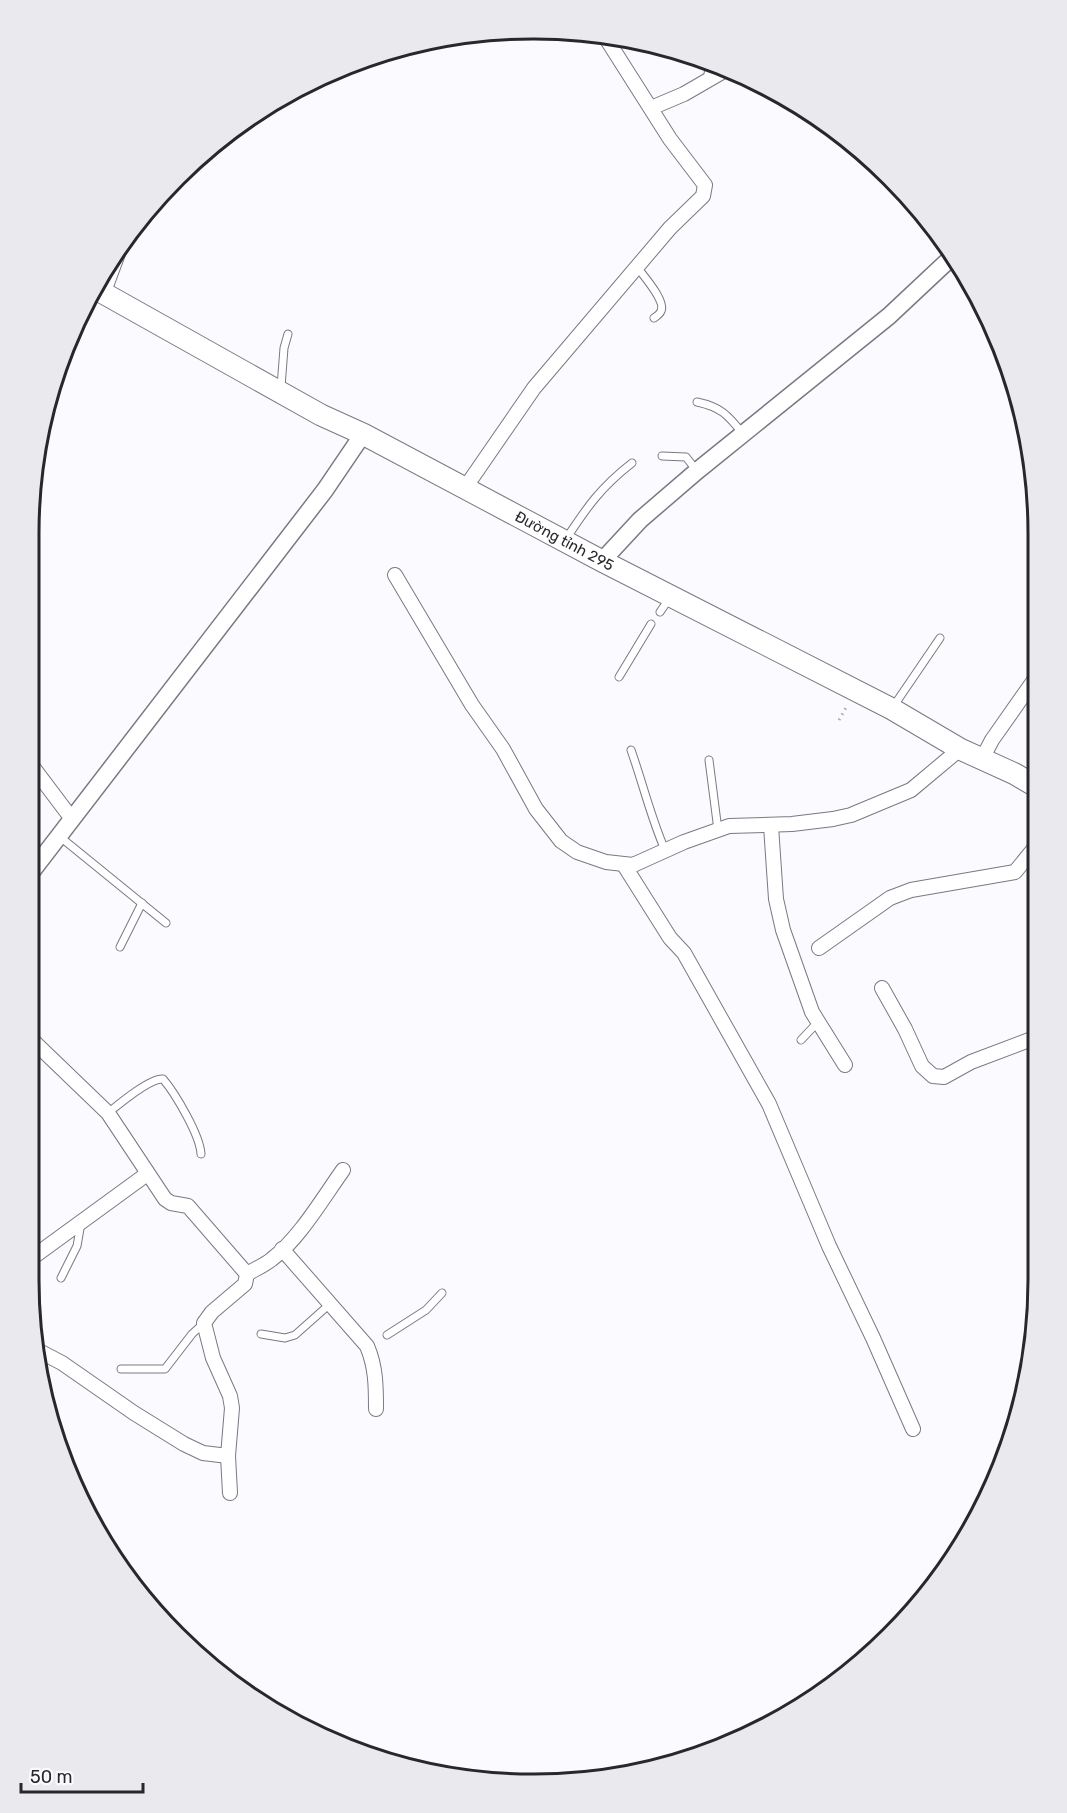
<svg xmlns="http://www.w3.org/2000/svg" width="1067" height="1813" viewBox="0 0 1067 1813" font-family="Rubik,sans-serif">
	<style>
		.lines { fill: none; stroke-linecap: round; stroke-linejoin: round }
		.service-casing { stroke: #7a7983; stroke-width: 9 }
		.minor-casing { stroke: #7a7983; stroke-width: 16 }
		.tertiary-casing { stroke: #7a7983; stroke-width: 19 }
		.primary-casing { stroke: #7a7983; stroke-width: 23 }
		.path { stroke: #a9a8ad; stroke-width: 3; stroke-dasharray: 1.5 4.5; stroke-linecap: butt }
		.service { stroke: #fff; stroke-width: 7 }
		.minor { stroke: #fff; stroke-width: 14 }
		.tertiary { stroke: #fff; stroke-width: 16 }
		.primary { stroke: #fff; stroke-width: 21 }
		.labels { text-anchor: middle; stroke-width: 5; stroke-linejoin: round; paint-order: stroke }
		.street-label { font-size: 15px; fill: #28272c; stroke: #fbfaff }
		.rim { fill: none; stroke: #28272c; stroke-width: 3 }
	</style>
	<rect width="100%" height="100%" fill="#fbfaff"/>
	<g class="lines">
		<defs>
			<g id="service">
				<polyline points="707,80 710,62"/>
				<path d="M637 267C643 275 666 301 661 311 660 314 657 316 654 318"/>
				<polyline points="281,387 284,348 288,334"/>
				<path d="M697 402C721 407 728 415 743 434"/>
				<polyline points="662,456 686,457 697,471"/>
				<path d="M566 539C587 507 601 487 632 463"/>
				<polyline points="660,612 669,599"/>
				<polyline points="619,677 651,624"/>
				<polyline points="893,707 940,638"/>
				<path d="M631 750C643 784 651 818 665 850"/>
				<polyline points="709,760 718,830"/>
				<polyline points="59,836 166,923"/>
				<polyline points="120,947 142,903"/>
				<polyline points="801,1040 818,1022"/>
				<path d="M108 1113C119 1104 150 1078 163 1079 175 1093 200 1135 201 1154"/>
				<polyline points="61,1278 77,1246 81,1223"/>
				<polyline points="261,1334 285,1338 295,1335 331,1303"/>
				<polyline points="387,1335 426,1310 442,1293"/>
				<polyline points="121,1369 165,1369 192,1334 204,1323"/>
			</g>
			<g id="minor">
				<polyline points="651,108 684,94 729,68"/>
				<polyline points="103,294 122,243"/>
				<polyline points="465,488 534,388 670,228 703,196 705,185 670,139 604,35"/>
				<polyline points="395,575 472,705 503,749 536,809 561,841 577,852 606,862 633,865 684,842 729,826 792,824 833,819 851,815 911,790 960,749"/>
				<polyline points="982,759 992,740 1037,676"/>
				<polyline points="29,762 72,819"/>
				<polyline points="771,826 776,899 783,930 812,1012 845,1065"/>
				<polyline points="624,865 670,938 684,953 769,1104 829,1246 873,1338 913,1429"/>
				<polyline points="819,948 890,898 911,890 1015,872 1037,845"/>
				<polyline points="882,988 905,1029 922,1066 933,1076 944,1077 971,1062 1037,1037"/>
				<polyline points="29,1037 108,1113 165,1199 171,1203 188,1206 247,1274 245,1284 212,1312 204,1323 213,1358 230,1396 232,1408 228,1456 230,1493"/>
				<path d="M282 1249 367 1346C376 1367 376 1387 376 1409"/>
				<polyline points="29,1260 147,1174"/>
				<path d="M247 1274C255 1269 265 1265 272 1259 299 1239 323 1198 343 1170"/>
				<polyline points="41,1352 62,1363 134,1413 184,1444 203,1453 228,1456"/>
			</g>
			<g id="tertiary">
				<polyline points="602,561 640,520 697,471 889,316 953,256"/>
				<polyline points="29,875 325,490 363,434"/>
			</g>
			<g id="primary">
				<path id="s1" d="M96 289 321 415 363 434 602 561 892 709 960 749 1015 774 1037 787"/>
			</g>
		</defs>
		<use href="#service" class="service-casing"/>
		<use href="#minor" class="minor-casing"/>
		<use href="#tertiary" class="tertiary-casing"/>
		<use href="#primary" class="primary-casing"/>
		<polyline class="path" points="839,720 847,706"/>
		<use href="#service" class="service"/>
		<use href="#minor" class="minor"/>
		<use href="#tertiary" class="tertiary"/>
		<use href="#primary" class="primary"/>
	</g>
	<g class="labels">
		<g class="street-label">
			<text dy="5" stroke="none"><textPath href="#s1" startOffset="532">Đường tỉnh 295</textPath></text>
		</g>
	</g>
	<path d="M0 0H1067V1813H0ZM533 39H534A494 494 0 0 1 1028 533V1280A494 494 0 0 1 534 1774H533A494 494 0 0 1 39 1280V533A494 494 0 0 1 533 39Z" fill="#eae9ee" fill-rule="evenodd"/>
	<path class="rim" d="M533 39H534A494 494 0 0 1 1028 533V1280A494 494 0 0 1 534 1774H533A494 494 0 0 1 39 1280V533A494 494 0 0 1 533 39Z"/>
	<path d="M21 1783v9h122v-9" fill="none" stroke="#28272c" stroke-width="3"/>
	<text x="30" y="1783" font-size="18" fill="#28272c" stroke="#fbfaff" stroke-width="4.5" paint-order="stroke">50 m</text>
</svg>
